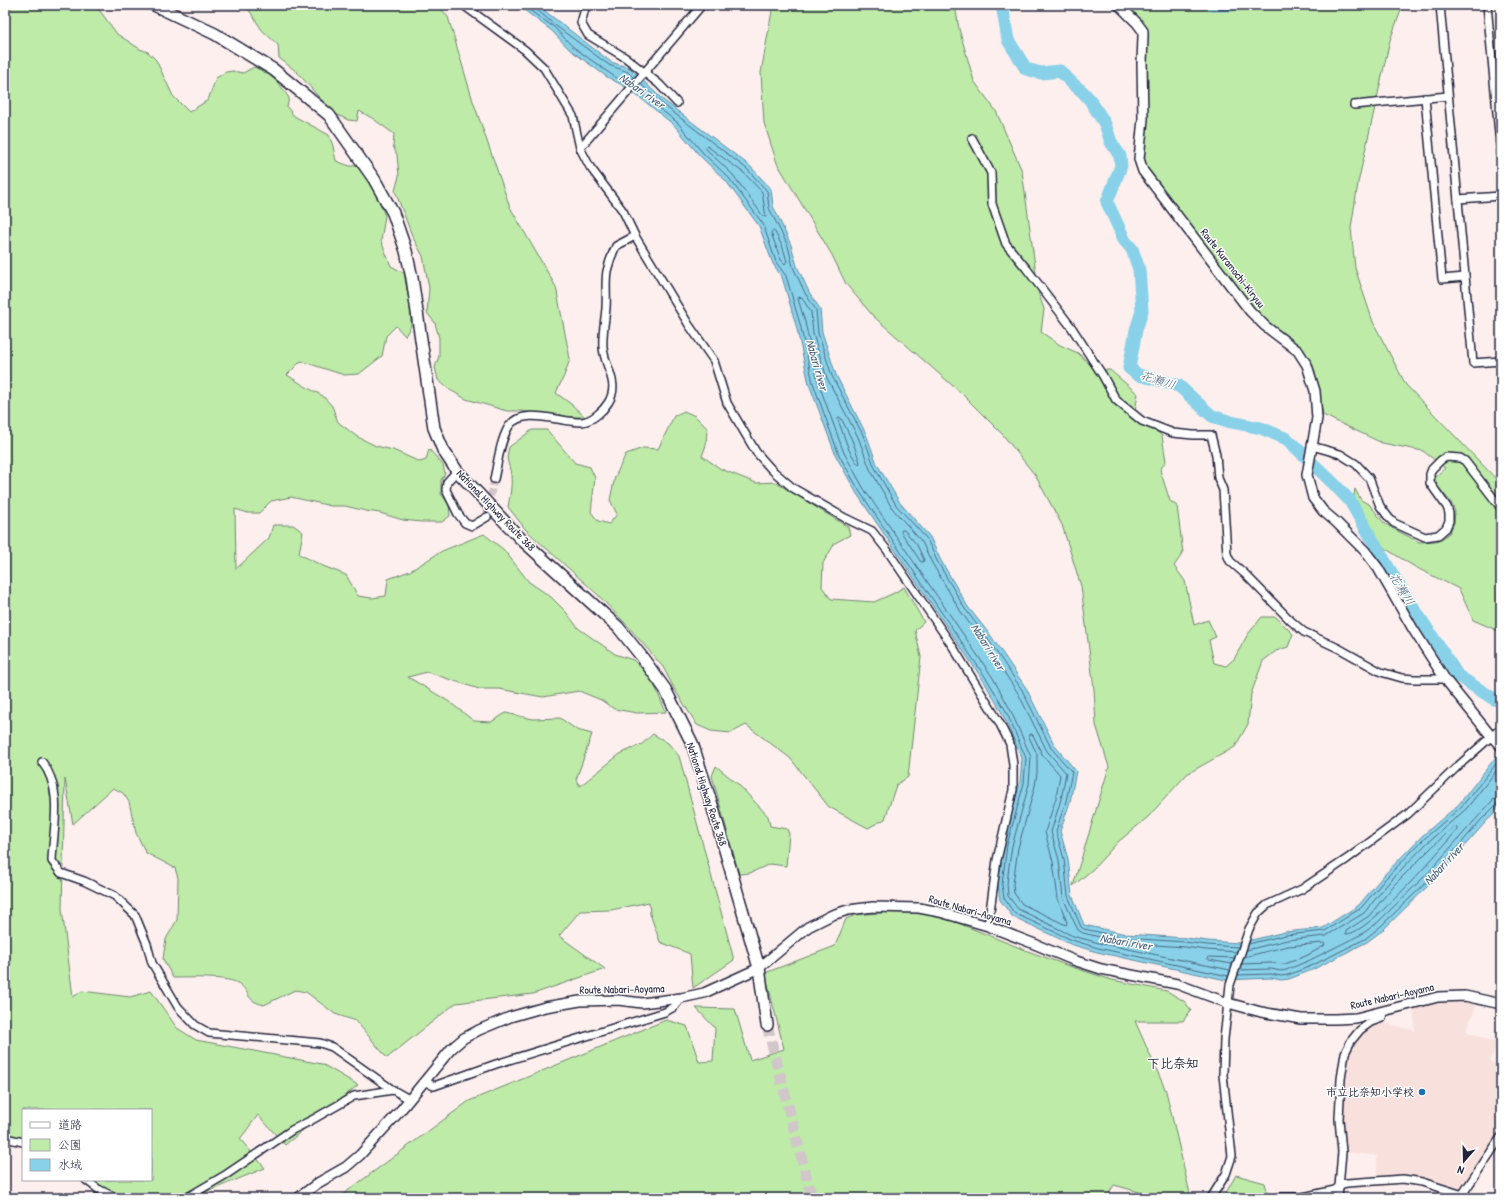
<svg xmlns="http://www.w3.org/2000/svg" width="1506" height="1203" viewBox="0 0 1506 1203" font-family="'Patrick Hand','Klee One',sans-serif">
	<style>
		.built { fill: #f8e0dd }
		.green { fill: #beeba8; stroke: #708672 }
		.water { fill: #88d1e9; stroke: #5f8ba3 }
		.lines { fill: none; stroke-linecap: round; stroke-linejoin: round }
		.shore { stroke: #4b6881; stroke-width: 1 }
		.river { stroke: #88d1e9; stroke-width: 13 }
		.minor-tunnel { stroke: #d1c6c9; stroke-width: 7; stroke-dasharray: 7 3.5; stroke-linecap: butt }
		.highway-tunnel { stroke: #d1c6c9; stroke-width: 11; stroke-dasharray: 11 5.5; stroke-linecap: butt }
		.minor-casing { stroke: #22223b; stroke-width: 10 }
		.major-casing { stroke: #22223b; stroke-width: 12 }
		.highway-casing { stroke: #22223b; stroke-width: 14 }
		.minor { stroke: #fff; stroke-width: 7 }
		.major { stroke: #fff; stroke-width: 9 }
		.highway { stroke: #fff; stroke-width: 11 }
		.poi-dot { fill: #1f6fb2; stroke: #fff; stroke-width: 1.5 }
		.labels { text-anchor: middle; stroke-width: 3; stroke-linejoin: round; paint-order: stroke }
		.street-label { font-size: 11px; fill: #22223b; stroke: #fff }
		.poi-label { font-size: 11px; font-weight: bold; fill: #22223b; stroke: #fff; text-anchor: end }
		.water-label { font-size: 12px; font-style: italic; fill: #465f78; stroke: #fff }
		.quarter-label { font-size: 13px; font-weight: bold; fill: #22223b; stroke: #fff }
	</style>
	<rect width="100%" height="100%" fill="#fdefed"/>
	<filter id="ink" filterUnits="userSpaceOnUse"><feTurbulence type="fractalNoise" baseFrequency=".025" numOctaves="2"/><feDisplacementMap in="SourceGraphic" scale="8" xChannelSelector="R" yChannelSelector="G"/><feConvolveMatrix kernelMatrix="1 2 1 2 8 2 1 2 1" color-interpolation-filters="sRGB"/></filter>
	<g filter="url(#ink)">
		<polygon class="built" points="1439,1001 1478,1002 1466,1031 1498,1043 1490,1061 1501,1067 1501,1129 1496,1135 1470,1181 1460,1191 1411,1178 1377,1175 1377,1156 1344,1152 1341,1134 1344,1076 1351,1044 1368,1028 1381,1022 1415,1031 1413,1006"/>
		<g class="green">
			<path d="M5 5H90L100 11 117 34 140 49 148 52 156 60 173 96 189 112 208 100 216 78 226 72 233 71 243 73 254 67C271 74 279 82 289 98L287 107 294 116 329 135 333 146 336 161 350 166H356L371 180 385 216 381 241 391 266 404 273 410 306 411 326 405 336 396 326 386 336 382 356 359 374 344 375 301 361 287 375 308 388 323 396 332 406 338 422 356 436 376 446 393 450 420 462 426 460 429 449 443 465 445 474 441 480V494L449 504 450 516 442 522H421L403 520 380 513 366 511 345 506H331L291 497 271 501 259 513H248L235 509 236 569 269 538 273 525H293L303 532 299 554 323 566 346 575 358 596 372 598 386 596 388 579 410 571 442 551 484 534 504 550 529 582 551 597 566 612 578 628 615 654 633 660 643 670 653 682 666 712 637 713 614 709 601 700 579 691 543 697 499 689H479L427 672 408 677 448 701 474 721 491 722 506 713 533 719 560 718 577 730 592 734 576 780 580 786 620 754 642 744 653 734 668 743 679 756 734 960 693 988 690 954 660 942 650 914 649 902 611 910 580 911 559 936 605 969 533 994 456 1003 387 1058 356 1021 335 1014 306 992 295 990 264 1005C244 1000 252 993 239 984 229 976 188 978 173 978L163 959 166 939 177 920 178 878 175 868 146 853 136 833 129 802 123 793 113 788 73 824 65 779 62 909 73 997 82 991 130 997 151 991 177 1028 196 1040 322 1064 358 1085 285 1145 258 1115 240 1139 265 1168 192 1198H97L85 1180H151V1110H23V1142L5 1138Z"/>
			<polygon points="243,5 438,5 448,17 473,101 510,207 556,287 570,359 564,376 556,393 571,404 585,417 563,417 521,411 507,411 466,399 450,390 438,380 435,367 439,356 439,338 435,323 427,313 429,288 423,256 413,238 395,191 399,176 397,155 393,146 394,134 372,118 359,111 357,121 348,120 332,112 297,72 279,58 278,45 262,30 249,10"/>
			<polygon points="773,5 955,5 959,29 974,81 996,111 1022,171 1039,295 1044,309 1041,332 1060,345 1078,353 1096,370 1110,370 1138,394 1135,411 1162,436 1166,461 1160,470 1170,501 1177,506 1183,553 1174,566 1185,581 1194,625 1208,620 1216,637 1209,640 1214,663 1226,666 1234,659 1248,634 1262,617 1276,617 1293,634 1288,647 1276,651 1263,661 1251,694 1248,724 1235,747 1187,774 1148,817 1118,842 1093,869 1073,886 1109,767 1096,725 1094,689 1081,586 1062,525 1035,475 1003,435 961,393 873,316 846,284 832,255 777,163 764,123 761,73"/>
			<polygon points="1123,5 1403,5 1390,40 1358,183 1351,228 1355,268 1373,322 1406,385 1501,484 1501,632 1473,620 1459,589 1415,567 1386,549 1376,541 1369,531 1353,501 1355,489 1361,500 1370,505 1384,523 1392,528 1419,542 1436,541 1443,538 1450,532 1454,523 1455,511 1450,501 1437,486 1435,477 1445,468 1423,451 1382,443 1323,415 1315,371 1299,348 1252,309 1143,164 1146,31"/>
			<path d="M684 411 695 416 707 428 706 445 702 456 721 469 756 483 775 482 848 527 850 535 835 543 823 563 822 587 831 599 874 602 894 593 904 587 924 622 915 630 921 657 908 777 896 785 885 819 868 828 829 807 790 758 746 725 731 733 711 731 697 725 675 690 663 667 626 624 597 594 526 530 508 507C510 496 512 486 511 475 509 461 505 463 509 447L532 430H547L575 463 590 467 595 478 591 512 598 521 609 524 617 514 610 500 615 477 626 454 643 448 658 449 674 416Z"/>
			<polygon points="716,766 739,785 768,816 770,826 787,829 789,834 786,866 770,864 750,873 739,874 712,776"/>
			<polygon points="890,912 925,914 953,921 1025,950 1066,965 1112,980 1167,991 1184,1001 1191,1010 1183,1021 1135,1021 1166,1091 1191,1198 1161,1198 1114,1185 1106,1198 338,1198 469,1101 666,1020 687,1026 699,1062 713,1061 715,1028 696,1008 735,1009 750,1060 784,1049 765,973 835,946 846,919 855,915"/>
			<polygon points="1236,1175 1265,1183 1268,1194 1263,1198 1223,1198"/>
		</g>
		<polygon class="water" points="509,5 537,5 611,62 630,68 663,100 750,166 771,189 773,206 791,245 797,266 809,292 820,309 822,332 836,375 866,434 877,464 900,503 930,537 940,559 968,607 991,636 1026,688 1055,746 1076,771 1070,802 1060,831 1068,859 1072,895 1084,925 1126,934 1186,938 1207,941 1239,943 1285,932 1323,928 1359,905 1383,876 1422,836 1459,804 1495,758 1501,753 1501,805 1435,879 1383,930 1367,942 1312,970 1289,979 1281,980 1271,978 1226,980 1097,952 1070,944 1012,916 1000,900 998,884 1000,864 1003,844 1020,782 1022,758 1002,713 985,683 857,494 836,456 809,384 796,325 782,277 773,264 759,226 726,181 700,156 674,125 643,100 622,85 607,77 569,49 552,31 524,10"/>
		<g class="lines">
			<g class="shore">
				<polyline points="522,5 554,27 572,46 609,73 628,85"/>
				<polyline points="535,5 536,9 556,26 609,65 628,72 634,78"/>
				<polyline points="641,84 661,103 747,169 767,191 769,208 788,246 793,267 805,293 816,310 818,333 832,376 863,435 874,466 896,505 927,539 937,561 965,609 987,638 1022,690 1051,748 1072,772 1066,801 1056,831 1064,859 1068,896 1081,927 1084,929 1126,938 1185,942 1207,945 1238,947"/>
				<polyline points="635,90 677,122 703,153 729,178 763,224 776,262 786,276 800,324 813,383 839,455 860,492 988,681 1006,711 1026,758 1024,783 1007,845 1002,884 1004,898 1014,913 1072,940 1098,948 1228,976"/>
				<polygon points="707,146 744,173 762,192 766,217 763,216 733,175 706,149"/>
				<polygon points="773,231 775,232 783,248 787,261 785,264 781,260 771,233"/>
				<polygon points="839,417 841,418 852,440 860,462 859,464 857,463 849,450 838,420"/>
				<polygon points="902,530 904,530 917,545 924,560 923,562 921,562 901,532"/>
				<polygon points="1031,734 1033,735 1042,754 1060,775 1056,798 1045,832 1053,862 1058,899 1067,922 1066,925 1022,904 1014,893 1013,884 1018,848 1035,786 1037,773 1037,754 1029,737"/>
				<path d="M1454 827 1457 828V830C1441 849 1368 935 1346 934V931L1369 916 1394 885 1432 847Z"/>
				<polyline points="1248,944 1286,935 1325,931 1361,908 1386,878 1424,839 1462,806 1501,758"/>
				<polyline points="1247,950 1287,940 1326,936 1364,913 1390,881 1428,842 1466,809 1501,765"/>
				<polyline points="1232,964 1209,960 1207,958 1209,957 1235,958"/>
				<polyline points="1242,964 1271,963 1285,964 1306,956 1324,946 1325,944 1323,943 1288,946 1244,957"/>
				<polyline points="1230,970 1099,943 1073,936 1018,909 1008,896 1007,884 1009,866 1012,846 1029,784 1031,757 1010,709 993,678 864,489 844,453 818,382 805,322 798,299 799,297 802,298 811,312 813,334 827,378 858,437 870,469 892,508 922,542 932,563 961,612 983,641 1018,693 1047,751 1066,773 1061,799 1051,832 1059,860 1063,898 1078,930 1083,933 1125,943 1185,947 1206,950 1237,952"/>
				<polyline points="1240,970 1271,969 1281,971 1286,970 1308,961 1362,934 1377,923 1428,873 1493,800 1501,797"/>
				<polyline points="1238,975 1271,974 1281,976 1288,975 1311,966 1365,939 1380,927 1432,877 1481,820 1497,804 1501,802"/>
			</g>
			<g class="river">
				<polyline points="1002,5 1008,40 1026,69 1041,73 1060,71 1073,84 1083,92 1090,100 1105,124 1111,142 1120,156 1121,166 1107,202 1125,241 1132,249 1139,269 1142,311 1136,330 1129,368 1138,375 1155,379 1179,386 1212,416 1231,422 1261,428 1287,439 1334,484 1350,501 1398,584 1458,676 1494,699 1501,701"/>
				<polyline points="1213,5 1232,5"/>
			</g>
			<polyline class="minor-tunnel" points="487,517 494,479"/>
			<polyline class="highway-tunnel" points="767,1025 812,1198"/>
			<defs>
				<g id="minor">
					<polyline points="463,5 525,50 544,68 573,116 580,148 590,167 623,211 635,236 689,325 714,361 727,403 756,452 772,470 793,488 845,518 872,531 887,550 953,647 999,722 1010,744 1013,765 1013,790 997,860 988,926"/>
					<polyline points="586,5 581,23 588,35 626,58 659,84 677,103"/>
					<polyline points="1440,5 1473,363 1501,361"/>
					<polyline points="1487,5 1501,156"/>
					<polyline points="1425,98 1442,279 1465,277"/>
					<polyline points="1354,105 1448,96"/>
					<polyline points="972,138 991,173 992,204 1006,244 1026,268 1072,328 1103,376 1116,400 1142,421 1173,433 1193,435 1211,435 1216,455 1218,478 1223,490 1227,554 1230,561 1245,574 1291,621 1304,632 1340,649 1381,672 1402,678 1414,679 1445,679"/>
					<polyline points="580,148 702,5"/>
					<polyline points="1458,199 1501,196"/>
					<polyline points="1312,446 1340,454 1356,464 1369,478 1380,506 1389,518 1394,523 1425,537 1438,535 1446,528 1449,521 1449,513 1447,507 1430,483 1430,474 1432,469 1441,460 1446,457 1460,458 1465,461 1501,508"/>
					<polyline points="457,471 447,482 446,490 458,514 465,523 472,526 487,517"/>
					<path d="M494 479C498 462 500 441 509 426 523 406 562 423 582 422 592 421 603 411 608 403 621 383 604 367 603 347 602 334 605 321 606 308 607 296 605 283 607 271 609 263 612 254 616 246L635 236"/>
					<path d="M42 762C64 790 53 829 52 861L61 873 84 881 115 896 135 915 147 944 152 963 178 1007 195 1025 209 1033 320 1043 332 1047 393 1090 409 1099"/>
					<polyline points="424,1081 434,1086 496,1064 665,1012 674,1007 681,998"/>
					<polyline points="5,1138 23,1142"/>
					<polyline points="86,1180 98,1189 116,1198"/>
					<polyline points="186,1198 227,1174 292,1130 310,1121 354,1096 393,1090"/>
					<polyline points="1211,1198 1226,1174 1232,1156 1223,1075 1224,1039 1230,985 1249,929 1258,913 1267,905 1302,889 1347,859 1408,814 1458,766 1501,728"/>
					<polyline points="1277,1198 1280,1197 1303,1197 1335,1190 1342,1184 1347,1183 1403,1179 1422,1182 1463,1195"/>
					<polyline points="1338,1198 1342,1152 1339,1119 1341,1079 1345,1053 1351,1041 1360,1030 1371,1022 1382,1018 1383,1012"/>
					<polyline points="1460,1198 1501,1137"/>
				</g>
				<g id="major">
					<polyline points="1119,5 1137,23 1143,31 1143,37 1142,62 1143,119 1139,159 1143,171 1250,311 1265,326 1298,351 1307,365 1315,391 1317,418 1307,475 1313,498 1323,511 1336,522 1365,551 1378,568 1413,629 1445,679 1491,736 1501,746"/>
					<polyline points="298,1198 318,1183 346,1167 360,1155 400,1111 451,1049 464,1038 479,1030 510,1017 545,1007 580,1001 618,1000 642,1003 681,998 704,993 759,968 808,927 832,915 848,910 873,907 919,908 940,912 988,926 1032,943 1073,960 1101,969 1177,984 1228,1003 1261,1012 1301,1019 1336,1019 1356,1018 1438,997 1465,996 1501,1004"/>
				</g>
				<polyline id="highway" points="154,5 215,34 274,70 329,115 374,179 393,213 406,251 412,278 434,428 443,450 457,471 520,538 618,627 642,657 665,689 692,743 712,805 759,968 767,1025"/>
			</defs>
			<use href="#minor" class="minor-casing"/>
			<use href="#major" class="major-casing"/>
			<use href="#highway" class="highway-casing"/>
			<use href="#minor" class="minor"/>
			<use href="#major" class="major"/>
			<use href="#highway" class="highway"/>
		</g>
	</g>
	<circle class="poi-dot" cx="1422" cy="1092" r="4"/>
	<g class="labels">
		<g class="street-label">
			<text transform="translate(1233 268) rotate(52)" y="4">Route Kuramochi-Kiryuu</text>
			<text transform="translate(496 510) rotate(46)" y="4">National Highway Route 368</text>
			<text transform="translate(707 794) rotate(72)" y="4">National Highway Route 368</text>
			<text transform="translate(970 910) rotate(16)" y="4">Route Nabari-Aoyama</text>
			<text transform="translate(622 989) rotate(-1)" y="4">Route Nabari-Aoyama</text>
			<text transform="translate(1392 996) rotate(-13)" y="4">Route Nabari-Aoyama</text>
		</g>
		<g class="poi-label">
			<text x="1414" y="1096">市立比奈知小学校</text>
		</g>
		<g class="water-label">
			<text transform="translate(642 91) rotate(35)" y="4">Nabari river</text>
			<text transform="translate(817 365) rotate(74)" y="4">Nabari river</text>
			<text transform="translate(1158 380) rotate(18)" y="4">花瀬川</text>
			<text transform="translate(1402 589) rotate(58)" y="4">花瀬川</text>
			<text transform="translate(988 647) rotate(58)" y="4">Nabari river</text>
			<text transform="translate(1444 864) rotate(-47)" y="4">Nabari river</text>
			<text transform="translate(1126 942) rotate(10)" y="4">Nabari river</text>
		</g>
		<g class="quarter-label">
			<text x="1173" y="1068">下比奈知</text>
		</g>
	</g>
	<rect width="1506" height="1203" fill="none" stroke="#fff" stroke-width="20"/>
	<rect x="10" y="10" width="1486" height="1183" fill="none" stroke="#22223b" stroke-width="1.5" filter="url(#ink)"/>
	<rect x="22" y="1109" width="130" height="72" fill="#ffffff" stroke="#a7a7b1"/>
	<rect x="30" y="1122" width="20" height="6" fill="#ffffff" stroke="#a7a7b1"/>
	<text x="58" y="1129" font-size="12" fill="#22223b">道路</text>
	<rect x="30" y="1139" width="20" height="12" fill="#beeba8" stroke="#a7a7b1"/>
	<text x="58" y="1149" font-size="12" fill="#22223b">公園</text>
	<rect x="30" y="1159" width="20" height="12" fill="#88d1e9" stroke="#a7a7b1"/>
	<text x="58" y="1169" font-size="12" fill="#22223b">水域</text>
	<g transform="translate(1464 1161) rotate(200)" stroke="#ffffff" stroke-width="3" paint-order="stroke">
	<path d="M0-3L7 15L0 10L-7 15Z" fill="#22223b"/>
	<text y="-6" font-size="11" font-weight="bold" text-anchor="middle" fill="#22223b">N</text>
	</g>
</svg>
